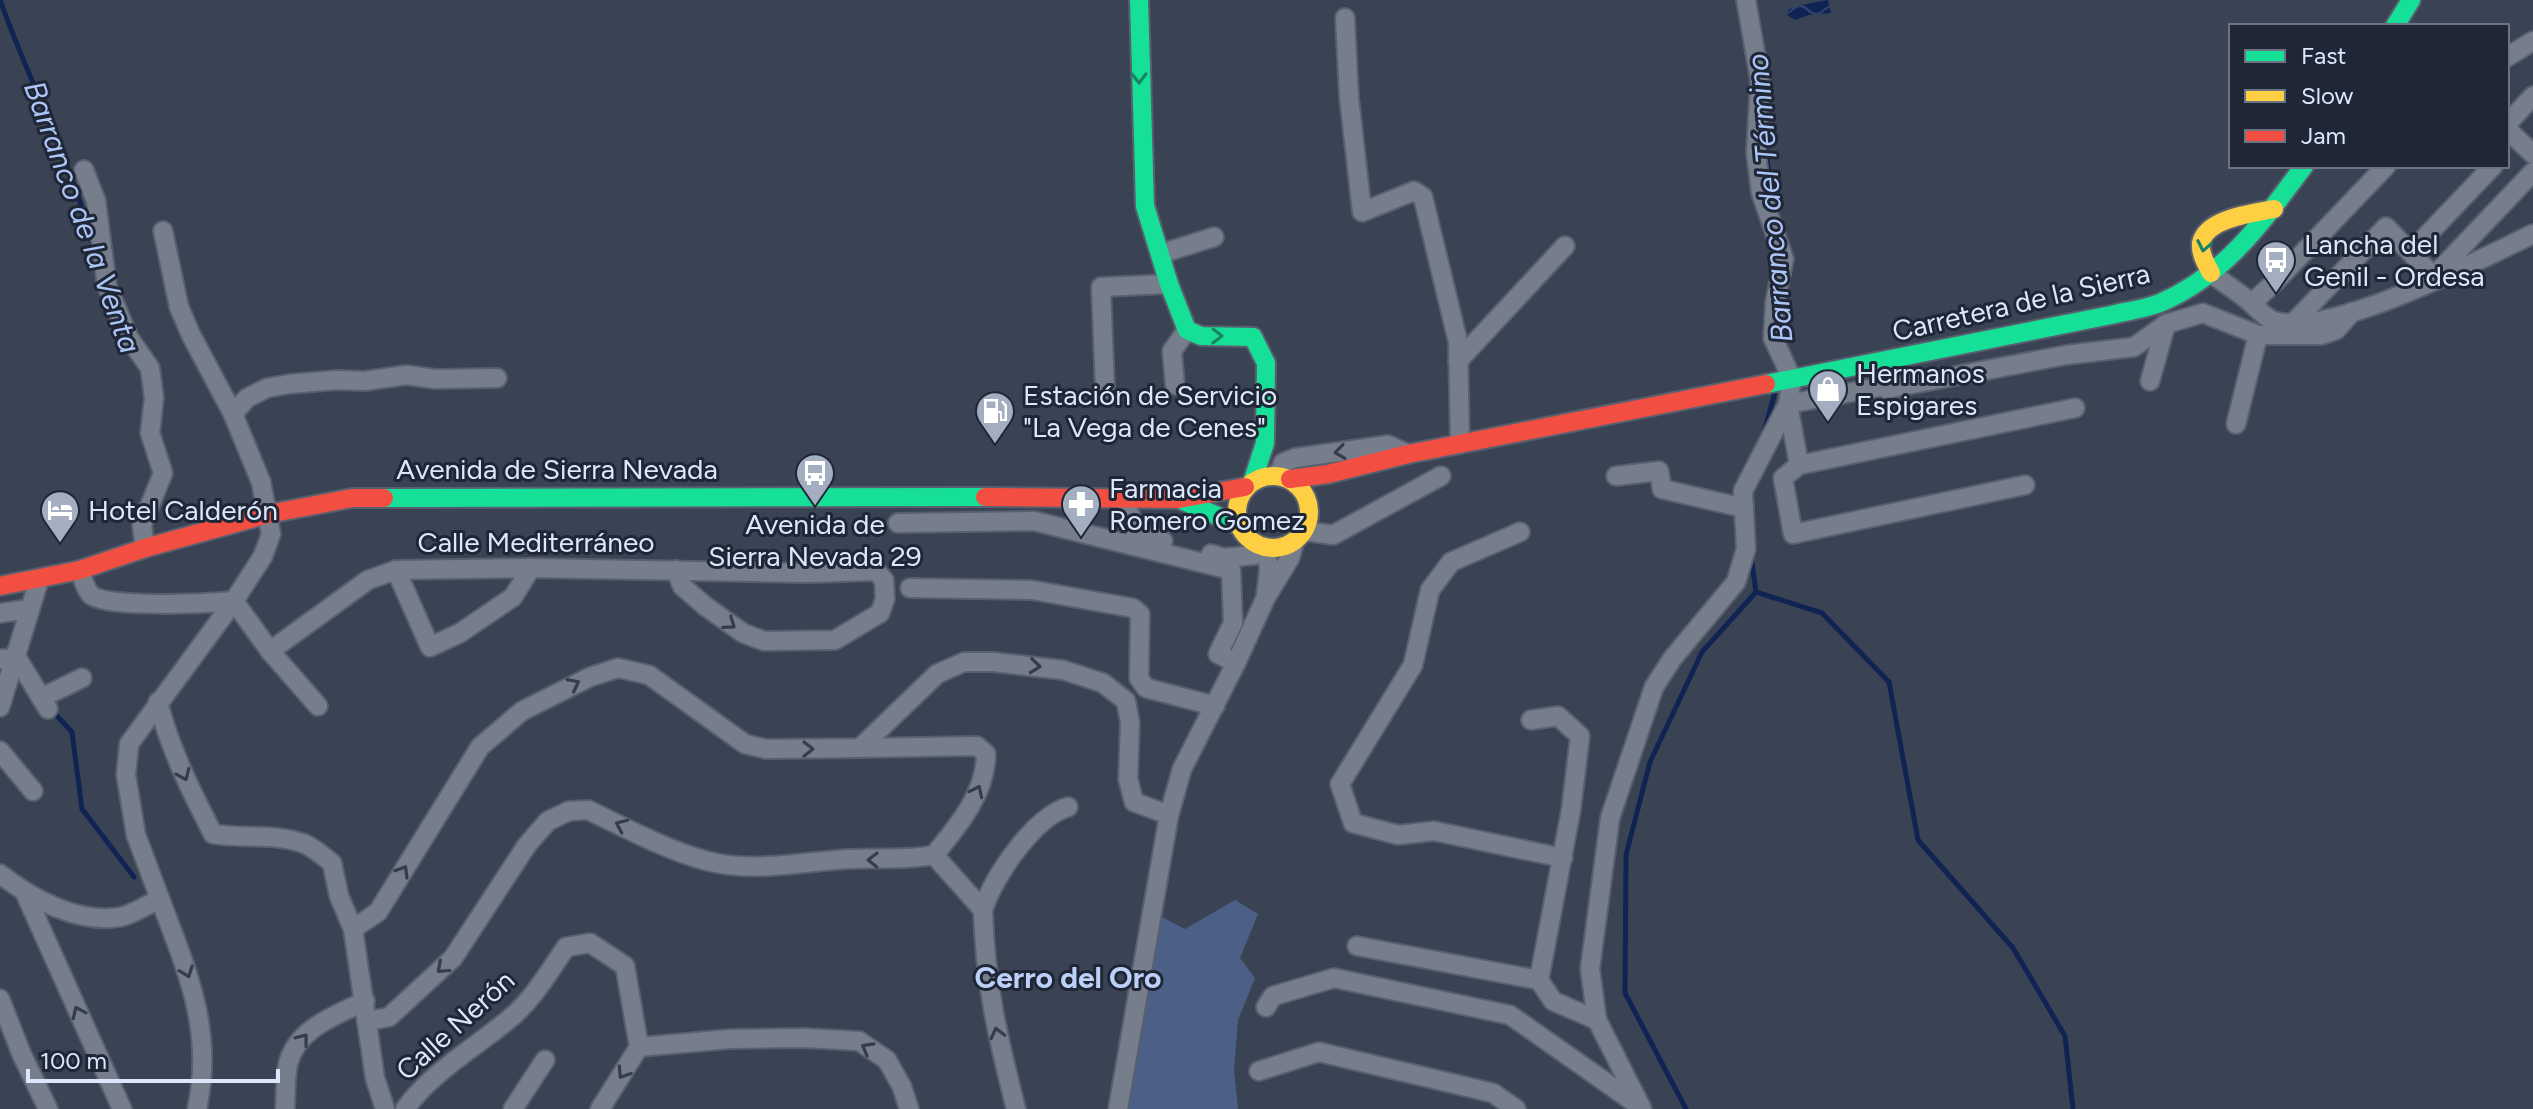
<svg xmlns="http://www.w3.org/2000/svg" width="2533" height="1109" viewBox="0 0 2533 1109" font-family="Figtree,sans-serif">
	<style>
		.green { fill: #4c6087 }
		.water { fill: url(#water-waves) }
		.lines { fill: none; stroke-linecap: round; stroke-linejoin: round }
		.stream { stroke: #102454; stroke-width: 5 }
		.street-casing { stroke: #58606f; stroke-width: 22 }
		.fast-casing { stroke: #58606f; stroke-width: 22 }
		.slow-casing { stroke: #58606f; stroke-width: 22 }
		.jam-casing { stroke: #58606f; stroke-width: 22 }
		.street { stroke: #767e8b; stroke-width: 18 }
		.fast { stroke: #16e098; stroke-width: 18 }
		.slow { stroke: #ffcf43; stroke-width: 18 }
		.jam { stroke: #f24e42; stroke-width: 18 }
		.oneway { stroke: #1a8366 }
		.oneway2 { stroke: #353c4a }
		.labels { text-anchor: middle; stroke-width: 6; stroke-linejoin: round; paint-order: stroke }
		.poi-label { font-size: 28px; fill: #dce7fb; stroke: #1f2635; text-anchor: start }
		.street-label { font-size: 28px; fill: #dce7fb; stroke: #1f2635 }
		.water-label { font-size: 30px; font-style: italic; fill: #adc6f8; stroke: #1f2635 }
		.neighbourhood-label { font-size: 30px; font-weight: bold; fill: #bdd1f8; stroke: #1f2635 }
	</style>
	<defs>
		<pattern id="water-waves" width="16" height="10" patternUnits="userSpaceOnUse" patternTransform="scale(2)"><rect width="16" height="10" fill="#102454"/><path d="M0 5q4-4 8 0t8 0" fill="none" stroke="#32446e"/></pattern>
	</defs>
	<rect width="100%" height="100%" fill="#3a4354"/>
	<polygon class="green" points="1235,900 1258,914 1240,958 1255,978 1238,1020 1234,1071 1238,1109 1124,1109 1156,914 1185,929"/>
	<path class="water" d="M1828 0 1831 13 1809 15 1795 20 1787 15 1788 10C1796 5 1817 2 1828 0Z"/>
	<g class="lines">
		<g class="stream">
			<path d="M0 0C30 84 73 164 94 250"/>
			<polyline points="1765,143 1772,200"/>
			<polyline points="1783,302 1785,351"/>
			<polyline points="1764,433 1775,392"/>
			<polyline points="1756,592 1822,613 1889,682 1918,840 2013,948 2065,1036 2073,1109"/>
			<polyline points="57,716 72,732 82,809 134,877"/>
			<polyline points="1686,1109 1625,993 1626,855 1650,762 1702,652 1756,592 1751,556"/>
		</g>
		<defs>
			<g id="street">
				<polyline points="1746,0 1760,80 1756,153 1761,193 1784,259 1775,302 1773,338 1792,379 1788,404 1799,465 1783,478 1793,534 2025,485"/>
				<polyline points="1345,18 1349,97 1362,212 1414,191 1423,197 1458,342 1460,444"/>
				<polyline points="2507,57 2533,41"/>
				<polyline points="2507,124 2533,96"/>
				<polyline points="2507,129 2533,154"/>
				<polyline points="84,170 96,201 107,286 129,338 150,368 154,398 150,433 163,473 142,525 145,548"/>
				<polyline points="163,231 179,307 191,335 233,414"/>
				<polyline points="2411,252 2493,166"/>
				<polyline points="1160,254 1214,237"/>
				<path d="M2211 273C2224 283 2238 292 2250 302 2258 309 2264 317 2274 321 2331 338 2478 260 2533 234"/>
				<polyline points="2435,275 2533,172"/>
				<polyline points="2252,303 2276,281 2386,166"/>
				<polyline points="2293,323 2386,227 2437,280"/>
				<polyline points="1458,361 1565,246"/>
				<polyline points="2150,381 2166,324"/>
				<polyline points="1175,385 1172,351 1187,330"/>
				<polyline points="1105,389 1101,287 1169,284"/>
				<polyline points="1886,389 2066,355 2134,347 2166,324 2203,313 2258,335 2321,335 2336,330 2352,312"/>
				<polyline points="1788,404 1879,387"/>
				<polyline points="2236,424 2258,335"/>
				<polyline points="1799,465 2075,408"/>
				<polyline points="1279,474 1283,463 1295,458 1388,445 1408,454"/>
				<polyline points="1616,476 1659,471 1662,489 1744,508"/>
				<polyline points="1125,498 1136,534 1163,541"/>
				<polyline points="898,523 1034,521 1231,570 1233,623 1218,654 1236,663"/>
				<polyline points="1305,531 1333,535 1441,476"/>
				<polyline points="1520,532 1451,562 1430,590 1413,665 1340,784 1353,823 1398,835 1434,831 1563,858"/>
				<polyline points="1265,548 1269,568 1266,595"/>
				<polyline points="1211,554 1224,558 1255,555 1261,547"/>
				<path d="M80 570C82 577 85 588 90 594 103 609 211 603 234 601L270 651 318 706"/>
				<polyline points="396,570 430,647 460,633 513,597 531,568"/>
				<polyline points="910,588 1032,590 1133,608 1140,614 1139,678 1146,688 1215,706"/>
				<polyline points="0,613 30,609"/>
				<polyline points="270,651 368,580 396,570 531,568 804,573 809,573 876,571 884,580 885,599 880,613 835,640 764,641 743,633 705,606 682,586 676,570"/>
				<polyline points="0,659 17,658 48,709"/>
				<polyline points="41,698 82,678"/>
				<path d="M158 702C170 749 191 791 213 834 244 839 276 833 305 844 314 848 323 856 332 863L339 896 353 929 375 1078 385 1109"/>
				<polyline points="0,707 39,580"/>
				<polyline points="1531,720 1558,716 1580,736 1571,810 1539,980 1553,1001 1597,1020"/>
				<path d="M860 748 977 746 986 754C986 793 958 826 934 855"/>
				<polyline points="0,751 33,791"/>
				<path d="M0 874C32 899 78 924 120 917 133 915 148 904 160 899L136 835 126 775 129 744 234 601 263 556 271 534 261 482 233 414 247 398 267 388 289 384 337 380 365 381 406 375 435 379 497 378"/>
				<polyline points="25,893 122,1109"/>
				<path d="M160 899C187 971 214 1030 197 1109"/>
				<path d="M983 910C993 877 1034 817 1068 807"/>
				<polyline points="353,929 378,912 480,747 522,711 590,677 618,668 649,675 745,744 766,749 860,748 937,674 964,662 993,662 1063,670 1103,683 1126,701 1130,723 1128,779 1134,802 1169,815"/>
				<polyline points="1357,946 1539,980"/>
				<polyline points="0,999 22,1055 48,1109"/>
				<polyline points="1266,1007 1273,996 1334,978 1510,1015 1638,1105"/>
				<path d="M368 1021 389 1017 453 958 527 845 548 821 569 811 588 810C626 828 666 850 707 861 753 873 802 862 848 859 879 857 902 861 934 855L983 910C985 984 998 1038 1016 1109"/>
				<polyline points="1259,1071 1319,1052 1493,1093 1516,1109"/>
				<path d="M285 1109C286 1095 285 1078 288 1064 297 1028 335 1016 365 1001"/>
				<path d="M405 1109C432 1072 473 1049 508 1020 532 1001 549 972 566 947L590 943 625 966 639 1047"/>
				<polyline points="513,1109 545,1060"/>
				<polyline points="600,1109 639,1047 730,1039 805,1038 859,1041 887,1060 902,1087 909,1109"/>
				<polyline points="1118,1109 1169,815 1182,769 1236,663 1266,597 1290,558 1294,543"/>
				<polyline points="1642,1109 1597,1020 1590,969 1610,818 1654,687 1672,659 1736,582 1746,549 1743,491 1788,404"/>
			</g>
			<g id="fast">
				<polyline points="1139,0 1145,206 1169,284 1187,330 1201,336 1253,337 1266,363 1265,443 1253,480"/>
				<polyline points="2395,26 2411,0"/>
				<path d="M1766 384 2111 315C2127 311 2145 309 2160 303 2227 274 2262 222 2304 166"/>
				<polyline points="384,498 985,497"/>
				<polyline points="1179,499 1240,526"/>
			</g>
			<g id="slow">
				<path d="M2211 273C2206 264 2200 254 2201 243 2206 218 2254 213 2274 209"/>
				<circle cx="1273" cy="512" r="36"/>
			</g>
			<g id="jam">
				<polyline points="1290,479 1328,474 1408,454 1766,384"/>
				<polyline points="985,497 1179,499 1245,487"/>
				<polyline points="0,586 80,570 145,548 268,514 352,498 384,498"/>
			</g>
		</defs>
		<use href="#street" class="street-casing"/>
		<use href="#fast" class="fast-casing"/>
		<use href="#slow" class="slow-casing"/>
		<use href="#jam" class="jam-casing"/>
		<use href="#street" class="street"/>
		<use href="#fast" class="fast"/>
		<use href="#slow" class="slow"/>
		<use href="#jam" class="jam"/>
	</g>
	<defs><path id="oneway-chevron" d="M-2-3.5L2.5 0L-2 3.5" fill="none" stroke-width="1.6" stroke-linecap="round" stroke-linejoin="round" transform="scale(2)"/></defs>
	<g class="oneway">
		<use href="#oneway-chevron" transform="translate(1139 78) rotate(89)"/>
		<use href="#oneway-chevron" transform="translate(2204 246) rotate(101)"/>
		<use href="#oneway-chevron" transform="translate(1217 336) rotate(1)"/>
	</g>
	<g class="oneway2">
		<use href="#oneway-chevron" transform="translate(1340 452) rotate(172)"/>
		<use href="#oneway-chevron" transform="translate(730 624) rotate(35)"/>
		<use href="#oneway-chevron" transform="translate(1035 666) rotate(6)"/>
		<use href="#oneway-chevron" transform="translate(574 684) rotate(-27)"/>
		<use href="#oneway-chevron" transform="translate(808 749)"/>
		<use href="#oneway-chevron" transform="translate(184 775) rotate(66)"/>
		<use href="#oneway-chevron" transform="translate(977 791) rotate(-65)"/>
		<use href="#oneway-chevron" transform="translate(621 825) rotate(-156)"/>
		<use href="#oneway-chevron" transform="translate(873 860) rotate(-179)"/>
		<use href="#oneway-chevron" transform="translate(403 871) rotate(-59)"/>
		<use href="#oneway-chevron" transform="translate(442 968) rotate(138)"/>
		<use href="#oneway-chevron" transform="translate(187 972) rotate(70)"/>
		<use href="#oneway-chevron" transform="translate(78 1012) rotate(-114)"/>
		<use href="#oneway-chevron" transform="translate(997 1033) rotate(-104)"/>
		<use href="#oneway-chevron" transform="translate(303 1039) rotate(-52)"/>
		<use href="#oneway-chevron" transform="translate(867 1048) rotate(-151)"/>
		<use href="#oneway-chevron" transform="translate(623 1073) rotate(123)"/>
	</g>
	<defs>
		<symbol id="bus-pin" viewBox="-11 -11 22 30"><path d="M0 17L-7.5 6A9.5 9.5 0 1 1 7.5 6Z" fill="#a3aec1" stroke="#1f2635"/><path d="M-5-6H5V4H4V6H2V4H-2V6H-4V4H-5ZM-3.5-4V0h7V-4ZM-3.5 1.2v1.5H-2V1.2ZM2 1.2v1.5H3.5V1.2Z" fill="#fff"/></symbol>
		<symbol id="shop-pin" viewBox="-11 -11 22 30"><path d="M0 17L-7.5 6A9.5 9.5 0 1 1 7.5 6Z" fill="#a3aec1" stroke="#1f2635"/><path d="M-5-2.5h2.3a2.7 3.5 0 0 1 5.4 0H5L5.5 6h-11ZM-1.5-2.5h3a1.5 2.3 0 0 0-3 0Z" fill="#fff"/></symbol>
		<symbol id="fuel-pin" viewBox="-11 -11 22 30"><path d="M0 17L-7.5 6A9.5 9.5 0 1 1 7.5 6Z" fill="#a3aec1" stroke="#1f2635"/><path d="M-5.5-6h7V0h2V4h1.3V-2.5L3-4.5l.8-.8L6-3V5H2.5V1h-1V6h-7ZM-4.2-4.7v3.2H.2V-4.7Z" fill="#fff"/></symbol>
		<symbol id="pharmacy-pin" viewBox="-11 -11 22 30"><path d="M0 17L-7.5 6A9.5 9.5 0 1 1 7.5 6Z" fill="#a3aec1" stroke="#1f2635"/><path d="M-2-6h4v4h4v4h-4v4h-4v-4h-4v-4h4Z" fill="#fff"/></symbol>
		<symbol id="hotel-pin" viewBox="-11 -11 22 30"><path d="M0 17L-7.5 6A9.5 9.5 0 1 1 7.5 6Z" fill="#a3aec1" stroke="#1f2635"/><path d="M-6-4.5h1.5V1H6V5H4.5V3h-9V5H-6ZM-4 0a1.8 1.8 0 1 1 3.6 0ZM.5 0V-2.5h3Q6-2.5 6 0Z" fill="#fff"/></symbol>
	</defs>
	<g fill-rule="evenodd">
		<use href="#bus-pin" x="2254" y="238" width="44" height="60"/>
		<use href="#shop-pin" x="1806" y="367" width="44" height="60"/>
		<use href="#fuel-pin" x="973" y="389" width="44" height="60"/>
		<use href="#bus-pin" x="793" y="451" width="44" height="60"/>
		<use href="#pharmacy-pin" x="1059" y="482" width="44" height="60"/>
		<use href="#hotel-pin" x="38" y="488" width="44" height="60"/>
	</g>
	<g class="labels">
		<g class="poi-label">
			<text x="2304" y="254">Lancha del<tspan x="2304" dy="32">Genil - Ordesa</tspan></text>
			<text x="1856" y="383">Hermanos<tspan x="1856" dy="32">Espigares</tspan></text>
			<text x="1023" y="405">Estación de Servicio<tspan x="1023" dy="32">"La Vega de Cenes"</tspan></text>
			<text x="1109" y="498">Farmacia<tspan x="1109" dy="32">Romero Gomez</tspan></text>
			<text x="88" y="520">Hotel Calderón</text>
			<text x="815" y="534" text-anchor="middle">Avenida de<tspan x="815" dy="32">Sierra Nevada 29</tspan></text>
		</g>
		<g class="street-label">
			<text transform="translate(2021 302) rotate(-13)" y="10">Carretera de la Sierra</text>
			<text x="557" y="479">Avenida de Sierra Nevada</text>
			<text x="536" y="552">Calle Mediterráneo</text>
			<text transform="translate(455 1025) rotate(-42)" y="10">Calle Nerón</text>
		</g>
		<g class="water-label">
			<text transform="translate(1770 198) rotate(-95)" y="10">Barranco del Término</text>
			<text transform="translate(82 217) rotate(70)" y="10">Barranco de la Venta</text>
		</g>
		<g class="neighbourhood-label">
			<text x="1068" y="988">Cerro del Oro</text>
		</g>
	</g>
	<rect x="2229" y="24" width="280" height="144" fill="#1f2635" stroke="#6b7384" stroke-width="2"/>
	<rect x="2245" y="50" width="40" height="12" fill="#16e098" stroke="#6b7384" stroke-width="2"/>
	<text x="2301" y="64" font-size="24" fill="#dce7fb">Fast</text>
	<rect x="2245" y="90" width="40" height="12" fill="#ffcf43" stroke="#6b7384" stroke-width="2"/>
	<text x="2301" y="104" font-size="24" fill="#dce7fb">Slow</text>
	<rect x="2245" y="130" width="40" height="12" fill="#f24e42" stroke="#6b7384" stroke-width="2"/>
	<text x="2301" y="144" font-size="24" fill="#dce7fb">Jam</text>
	<path d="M28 1069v12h250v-12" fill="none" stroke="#dce7fb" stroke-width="4"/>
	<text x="40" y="1069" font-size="24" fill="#dce7fb" stroke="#1f2635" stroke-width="6" paint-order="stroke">100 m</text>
</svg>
